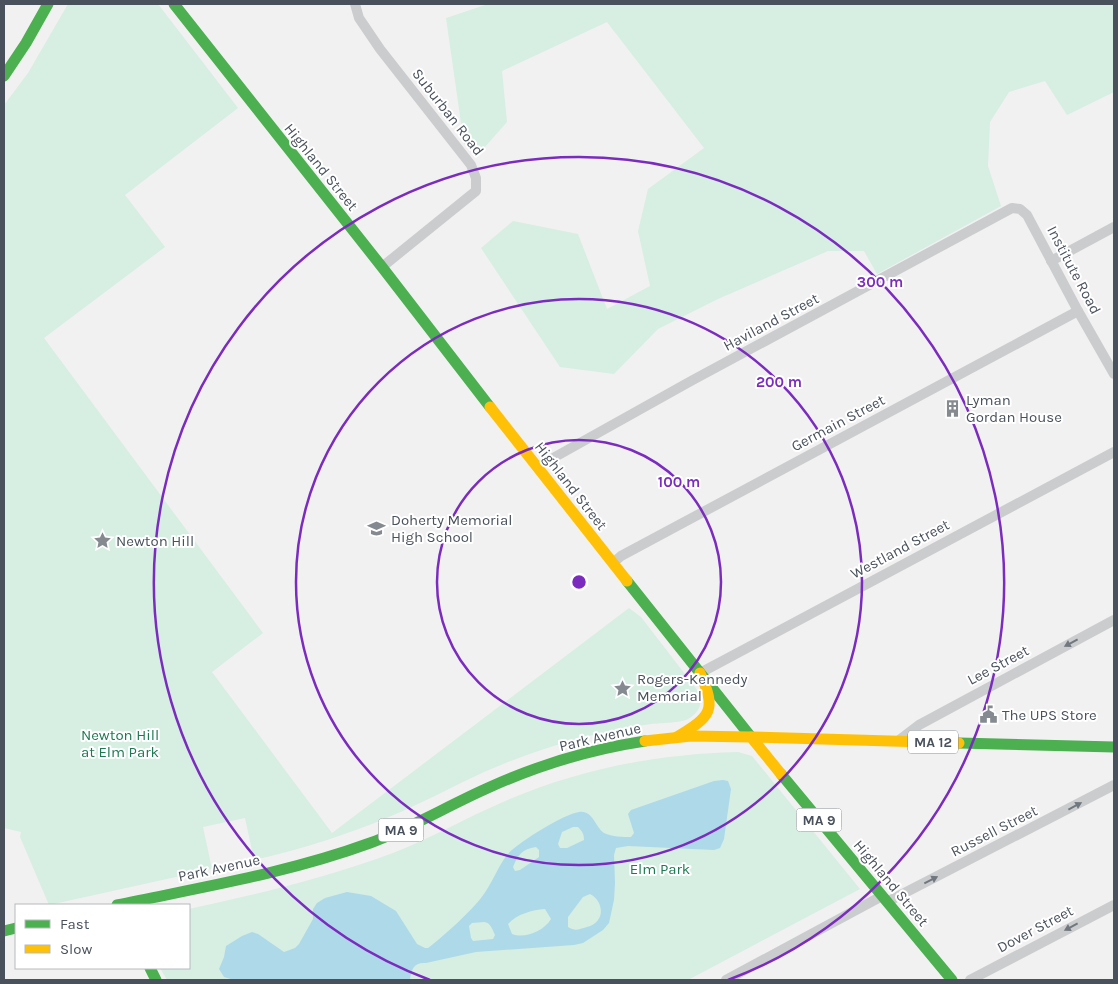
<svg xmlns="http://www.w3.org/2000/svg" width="1118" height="984" viewBox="0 0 1118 984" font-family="Karla,sans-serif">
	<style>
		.green { fill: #d7eee2 }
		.water { fill: #aed9e9; fill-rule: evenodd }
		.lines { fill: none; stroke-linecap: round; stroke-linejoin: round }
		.street { stroke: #cbccce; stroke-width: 10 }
		.fast { stroke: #4caf50; stroke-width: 11 }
		.slow { stroke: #ffc107; stroke-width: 11 }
		.oneway { fill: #70777e }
		.ring { fill: none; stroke: #7b2cbf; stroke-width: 2.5 }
		.labels { text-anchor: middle; stroke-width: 4; stroke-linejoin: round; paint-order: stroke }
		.shield { fill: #fff; stroke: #80868d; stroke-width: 1 }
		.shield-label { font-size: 14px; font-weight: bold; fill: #49525c }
		.street-label { font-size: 15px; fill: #49525c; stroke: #fff }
		.poi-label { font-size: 15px; fill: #49525c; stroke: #fff; text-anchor: start }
		.park-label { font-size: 15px; fill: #1d7951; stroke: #fff }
		.centre { fill: #7b2cbf; stroke: #fff; stroke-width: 2.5 }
		.ring-label { font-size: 15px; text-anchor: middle; font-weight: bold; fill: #7b2cbf; stroke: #fff; stroke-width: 4; stroke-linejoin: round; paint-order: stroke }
	</style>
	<rect width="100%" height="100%" fill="#f1f1f1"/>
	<g class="green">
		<path d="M68 4H158L238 108 125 195 165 247 44 338 263 633 212 672 332 833 629 608 641 617 698 691C704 702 699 713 688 719 681 723 660 723 651 724 628 727 606 732 584 737 550 746 516 758 484 772 453 786 423 803 391 816 347 835 302 849 254 860L245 818 203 827 212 869 49 905 20 837 21 832 4 828V105L28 73Z"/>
		<polygon points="488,4 1114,4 1114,92 1067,115 1045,81 1009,92 990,122 988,166 1001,206 877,274 864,251 828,251 718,299 658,329 614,374 560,367 481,248 513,221 578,234 607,309 650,286 638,231 648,189 704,148 607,22 502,71 507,122 484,148 464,144 446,18"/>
		<path d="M738 752 752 756 860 889 688 980H167L160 968H189V909C258 894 326 878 393 853 431 838 466 818 503 802 578 769 657 754 738 752Z"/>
	</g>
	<path class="water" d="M723 780 728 781 731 789 724 839 720 848 714 850 628 846 616 848 614 855 615 883 614 900 609 923 603 930 583 943 574 945 476 952 426 963C414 962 411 969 410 980H234L224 977 219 969 224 957 226 946 242 936 252 932 258 934 284 952 295 948 299 944 313 919V909L317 903 325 898 347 892 371 896 396 911 417 944 425 948H428C444 936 469 913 481 898 492 884 497 868 507 855 517 843 564 814 579 812 593 810 595 827 604 833 612 837 623 837 631 837L634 833 628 814 631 810 714 781ZM573 827H578C582 831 584 834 584 840L567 848H560L558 844 562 832ZM536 847 539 850V857L520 870 515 871 513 867C518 855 522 849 536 847ZM590 894C605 902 605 923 587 927 579 929 576 932 568 927V917L583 897ZM545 909 551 919C544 931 525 939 512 934L508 924C517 914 532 910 545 909ZM484 922C491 923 492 929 495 935L493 939 473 941 471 938 469 926 472 923Z"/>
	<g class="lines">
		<g class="street">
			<polyline points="355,4 359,18 380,49 471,165 476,178 476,191 382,267"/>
			<polyline points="1051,261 1114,227"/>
			<polyline points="537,467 691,381 1012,208 1020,209 1027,215 1078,311 1114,374"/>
			<polyline points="613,563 621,556 1078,311"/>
			<polyline points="700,673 1114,452"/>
			<polyline points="898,741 919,725 1114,620"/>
			<polyline points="887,902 1114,785"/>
			<polyline points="726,980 882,896"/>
			<polyline points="970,980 1114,905"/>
		</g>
		<g class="fast">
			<polyline points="174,4 382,267 490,407"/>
			<polyline points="4,76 26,43 48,4"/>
			<polyline points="627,581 751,737"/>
			<polyline points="959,743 1114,747"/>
			<polyline points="781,774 952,980"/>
			<path d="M117 905C202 887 288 873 370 843 411 828 449 805 490 787 539 765 592 749 645 741"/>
			<polyline points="4,931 16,928"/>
			<polyline points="150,968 156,980"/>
		</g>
		<g class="slow">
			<polyline points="490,407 627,581"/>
			<path d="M677 737C711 716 717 711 700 673"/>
			<polyline points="751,737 959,743"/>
			<polyline points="645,741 691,736 751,737 781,774"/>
		</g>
	</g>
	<defs><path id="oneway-solid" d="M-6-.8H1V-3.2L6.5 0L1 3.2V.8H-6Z" transform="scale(1.25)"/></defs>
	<g class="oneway">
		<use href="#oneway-solid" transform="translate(1071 643) rotate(152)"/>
		<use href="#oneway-solid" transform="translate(1075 806) rotate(-28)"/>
		<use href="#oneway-solid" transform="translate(931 880) rotate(-27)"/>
		<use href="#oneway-solid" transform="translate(1071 927) rotate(152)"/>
	</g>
	<g class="ring">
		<circle cx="579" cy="582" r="142"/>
		<circle cx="579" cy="582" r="283"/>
		<path d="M430 980A425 425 0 1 1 728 980"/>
	</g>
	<defs>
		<symbol id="building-bare" viewBox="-9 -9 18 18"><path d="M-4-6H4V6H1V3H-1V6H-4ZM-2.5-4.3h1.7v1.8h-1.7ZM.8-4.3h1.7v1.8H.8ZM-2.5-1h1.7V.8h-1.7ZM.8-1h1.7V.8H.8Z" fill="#848a90" stroke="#fff" stroke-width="2.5" paint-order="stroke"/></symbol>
		<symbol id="school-bare" viewBox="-9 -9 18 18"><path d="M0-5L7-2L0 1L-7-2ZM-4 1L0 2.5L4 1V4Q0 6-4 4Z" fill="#848a90" stroke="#fff" stroke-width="2.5" paint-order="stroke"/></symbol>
		<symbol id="sight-bare" viewBox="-9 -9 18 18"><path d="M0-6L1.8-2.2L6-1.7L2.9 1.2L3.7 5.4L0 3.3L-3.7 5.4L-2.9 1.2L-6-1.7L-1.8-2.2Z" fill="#848a90" stroke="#fff" stroke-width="2.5" paint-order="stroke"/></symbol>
		<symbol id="civic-bare" viewBox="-9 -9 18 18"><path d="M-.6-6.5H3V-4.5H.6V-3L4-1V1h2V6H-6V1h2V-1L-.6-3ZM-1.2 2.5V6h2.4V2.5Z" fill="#848a90" stroke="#fff" stroke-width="2.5" paint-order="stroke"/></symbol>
	</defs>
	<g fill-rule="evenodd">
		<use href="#building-bare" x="940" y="396" width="25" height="25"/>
		<use href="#school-bare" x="364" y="516" width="25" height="25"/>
		<use href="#sight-bare" x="90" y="528" width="25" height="25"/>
		<use href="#sight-bare" x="610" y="676" width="25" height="25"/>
		<use href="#civic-bare" x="976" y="702" width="25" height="25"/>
	</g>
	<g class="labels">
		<g class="shield">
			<rect x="908" y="730.5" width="50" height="23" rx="4"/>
			<rect x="796.5" y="808.5" width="45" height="23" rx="4"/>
			<rect x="378.5" y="818.5" width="45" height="23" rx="4"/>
		</g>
		<g class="shield-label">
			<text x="933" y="747">MA 12</text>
			<text x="819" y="825">MA 9</text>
			<text x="401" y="835">MA 9</text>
		</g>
		<g class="street-label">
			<text transform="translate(448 112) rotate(52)" y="5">Suburban Road</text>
			<text transform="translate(321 167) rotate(51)" y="5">Highland Street</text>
			<text transform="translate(1074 270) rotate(62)" y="5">Institute Road</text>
			<text transform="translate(771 322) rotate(-28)" y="5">Haviland Street</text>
			<text transform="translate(838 423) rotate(-28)" y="5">Germain Street</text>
			<text transform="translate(571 486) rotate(52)" y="5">Highland Street</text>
			<text transform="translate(900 549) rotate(-28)" y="5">Westland Street</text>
			<text transform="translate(998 665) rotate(-28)" y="5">Lee Street</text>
			<text transform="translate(600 737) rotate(-13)" y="5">Park Avenue</text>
			<text transform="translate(994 831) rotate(-27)" y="5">Russell Street</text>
			<text transform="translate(219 868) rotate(-12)" y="5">Park Avenue</text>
			<text transform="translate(891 883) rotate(50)" y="5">Highland Street</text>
			<text transform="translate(1035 929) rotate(-28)" y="5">Dover Street</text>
		</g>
		<g class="poi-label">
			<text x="966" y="405">Lyman<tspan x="966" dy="17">Gordan House</tspan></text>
			<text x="391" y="525">Doherty Memorial<tspan x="391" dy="17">High School</tspan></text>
			<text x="116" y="546">Newton Hill</text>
			<text x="637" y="684">Rogers-Kennedy<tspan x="637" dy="17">Memorial</tspan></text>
			<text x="1002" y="720">The UPS Store</text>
		</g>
		<g class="park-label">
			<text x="120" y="740">Newton Hill<tspan x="120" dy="17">at Elm Park</tspan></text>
			<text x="660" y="874">Elm Park</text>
		</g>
	</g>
	<circle cx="579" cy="582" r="8" class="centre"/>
	<g class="ring-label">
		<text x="880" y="287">300 m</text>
		<text x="779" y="387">200 m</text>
		<text x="679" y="487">100 m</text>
	</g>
	<rect width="1118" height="984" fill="none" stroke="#49525c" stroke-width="10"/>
	<rect x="15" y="904" width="175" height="65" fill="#ffffff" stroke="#b6babe"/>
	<rect x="25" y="920" width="25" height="8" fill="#4caf50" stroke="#b6babe"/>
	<text x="60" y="929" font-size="15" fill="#49525c">Fast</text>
	<rect x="25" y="945" width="25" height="8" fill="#ffc107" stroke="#b6babe"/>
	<text x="60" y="954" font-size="15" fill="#49525c">Slow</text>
</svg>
